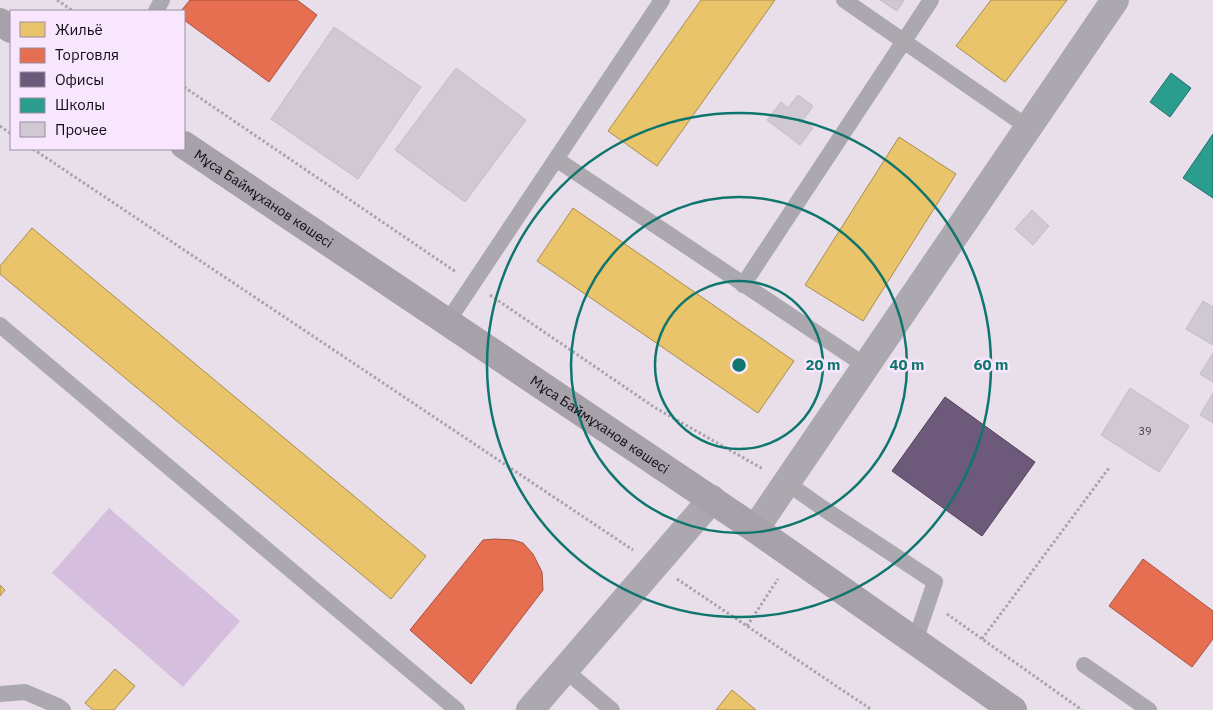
<svg xmlns="http://www.w3.org/2000/svg" width="1213" height="710" viewBox="0 0 1213 710" font-family="'IBM Plex Sans',sans-serif">
	<style>
		.green { fill: #d6bfde }
		.homes { fill: #e9c46a; stroke: #a88d50 }
		.shops { fill: #e76f51; stroke: #a7513f }
		.offices { fill: #6d597a; stroke: #52425b }
		.schools { fill: #2a9d8f; stroke: #23726a }
		.building { fill: #d0c8d2; stroke: #c3bbc6 }
		.lines { fill: none; stroke-linecap: round; stroke-linejoin: round }
		.path { stroke: #a8a4ab; stroke-width: 3; stroke-dasharray: 2.5 2.5; stroke-linecap: butt }
		.service { stroke: #aca8af; stroke-width: 16 }
		.minor { stroke: #aca8af; stroke-width: 28 }
		.primary { stroke: #a7a1aa; stroke-width: 28 }
		.ring { fill: none; stroke: #0f766e; stroke-width: 2.5 }
		.labels { text-anchor: middle; stroke-width: 5; stroke-linejoin: round; paint-order: stroke }
		.number-label { font-size: 11px; fill: #443d46 }
		.street-label { font-size: 14px; fill: #120c14; stroke: #f7e6fe }
		.centre { fill: #0f766e; stroke: #f7e6fe; stroke-width: 2.5 }
		.ring-label { font-size: 15px; text-anchor: middle; font-weight: bold; fill: #0f766e; stroke: #f7e6fe; stroke-width: 5; stroke-linejoin: round; paint-order: stroke }
	</style>
	<rect width="100%" height="100%" fill="#e8dfeb"/>
	<polygon class="green" points="109,508 240,621 183,687 52,573"/>
	<g class="homes">
		<polygon points="701,0 775,0 657,166 608,131"/>
		<polygon points="991,0 1067,0 1005,82 956,46"/>
		<polygon points="899,137 956,174 863,321 805,285"/>
		<polygon points="573,208 794,361 758,413 537,261"/>
		<polygon points="32,228 426,556 391,599 0,274 0,266"/>
		<polygon points="0,585 5,590 0,596"/>
		<polygon points="115,669 135,686 114,710 93,710 85,703"/>
		<polygon points="732,690 756,710 716,710"/>
	</g>
	<g class="shops">
		<polygon points="190,0 297,0 317,15 269,82 184,20 184,11 181,11"/>
		<polygon points="495,539 513,540 523,543 533,554 542,572 543,590 471,684 410,630 483,540"/>
		<polygon points="1143,559 1213,611 1213,639 1192,667 1109,606"/>
	</g>
	<polygon class="offices" points="945,397 1035,462 982,536 892,471"/>
	<g class="schools">
		<polygon points="1171,73 1191,88 1170,117 1150,102"/>
		<polygon points="1213,134 1213,198 1183,178"/>
	</g>
	<g class="building">
		<polygon points="880,0 904,0 897,11"/>
		<polygon points="334,27 421,87 358,179 271,119"/>
		<polygon points="456,68 526,120 465,202 395,150"/>
		<polygon points="798,95 813,106 803,120 813,128 800,145 767,120 781,102 788,108"/>
		<polygon points="1032,210 1049,226 1033,245 1015,229"/>
		<polygon points="1203,301 1213,307 1213,345 1186,329"/>
		<polygon points="1213,353 1213,382 1200,374"/>
		<polygon points="1130,388 1189,426 1159,472 1101,435"/>
		<polygon points="1213,393 1213,423 1200,415"/>
	</g>
	<g class="lines">
		<g class="path">
			<polyline points="57,0 73,11"/>
			<polyline points="184,87 456,272"/>
			<polyline points="0,126 11,134"/>
			<polyline points="33,149 633,550"/>
			<polyline points="490,295 654,407 763,469"/>
			<polyline points="677,579 872,710"/>
			<polyline points="947,614 1082,710"/>
			<polyline points="747,626 778,579"/>
			<polyline points="982,639 1109,468"/>
		</g>
		<g class="service">
			<polyline points="844,0 1029,128"/>
			<polyline points="156,11 162,0"/>
			<polyline points="556,159 866,366"/>
			<polyline points="743,285 931,0"/>
			<polyline points="448,321 662,0"/>
			<polyline points="0,325 457,710"/>
			<polyline points="787,483 824,509 935,582 915,641"/>
			<polyline points="1084,665 1149,710"/>
			<polyline points="565,670 612,710"/>
			<polyline points="0,694 25,692 58,706 63,710"/>
		</g>
		<g class="minor">
			<polyline points="755,529 1115,0"/>
			<polyline points="530,710 712,499"/>
		</g>
		<g class="primary">
			<polyline points="0,22 11,29"/>
			<path id="s1" d="M184 145 755 529 1013 710"/>
		</g>
	</g>
	<g class="ring">
		<circle cx="739" cy="365" r="84"/>
		<circle cx="739" cy="365" r="168"/>
		<circle cx="739" cy="365" r="252"/>
	</g>
	<g class="labels">
		<g class="number-label">
			<text x="1145" y="435">39</text>
		</g>
		<g class="street-label">
			<text dy="5" stroke="none"><textPath href="#s1" startOffset="96">Мұса Баймұханов көшесі</textPath></text>
			<text dy="5" stroke="none"><textPath href="#s1" startOffset="501">Мұса Баймұханов көшесі</textPath></text>
		</g>
	</g>
	<circle cx="739" cy="365" r="8" class="centre"/>
	<g class="ring-label">
		<text x="823" y="370">20 m</text>
		<text x="907" y="370">40 m</text>
		<text x="991" y="370">60 m</text>
	</g>
	<rect x="10" y="10" width="175" height="140" fill="#f7e6fe" stroke="#9b8fa0"/>
	<rect x="20" y="22" width="25" height="15" fill="#e9c46a" stroke="#9b8fa0"/>
	<text x="55" y="35" font-size="15" fill="#120c14">Жильё</text>
	<rect x="20" y="48" width="25" height="15" fill="#e76f51" stroke="#9b8fa0"/>
	<text x="55" y="60" font-size="15" fill="#120c14">Торговля</text>
	<rect x="20" y="72" width="25" height="15" fill="#6d597a" stroke="#9b8fa0"/>
	<text x="55" y="85" font-size="15" fill="#120c14">Офисы</text>
	<rect x="20" y="98" width="25" height="15" fill="#2a9d8f" stroke="#9b8fa0"/>
	<text x="55" y="110" font-size="15" fill="#120c14">Школы</text>
	<rect x="20" y="122" width="25" height="15" fill="#d0c8d2" stroke="#9b8fa0"/>
	<text x="55" y="135" font-size="15" fill="#120c14">Прочее</text>
</svg>
